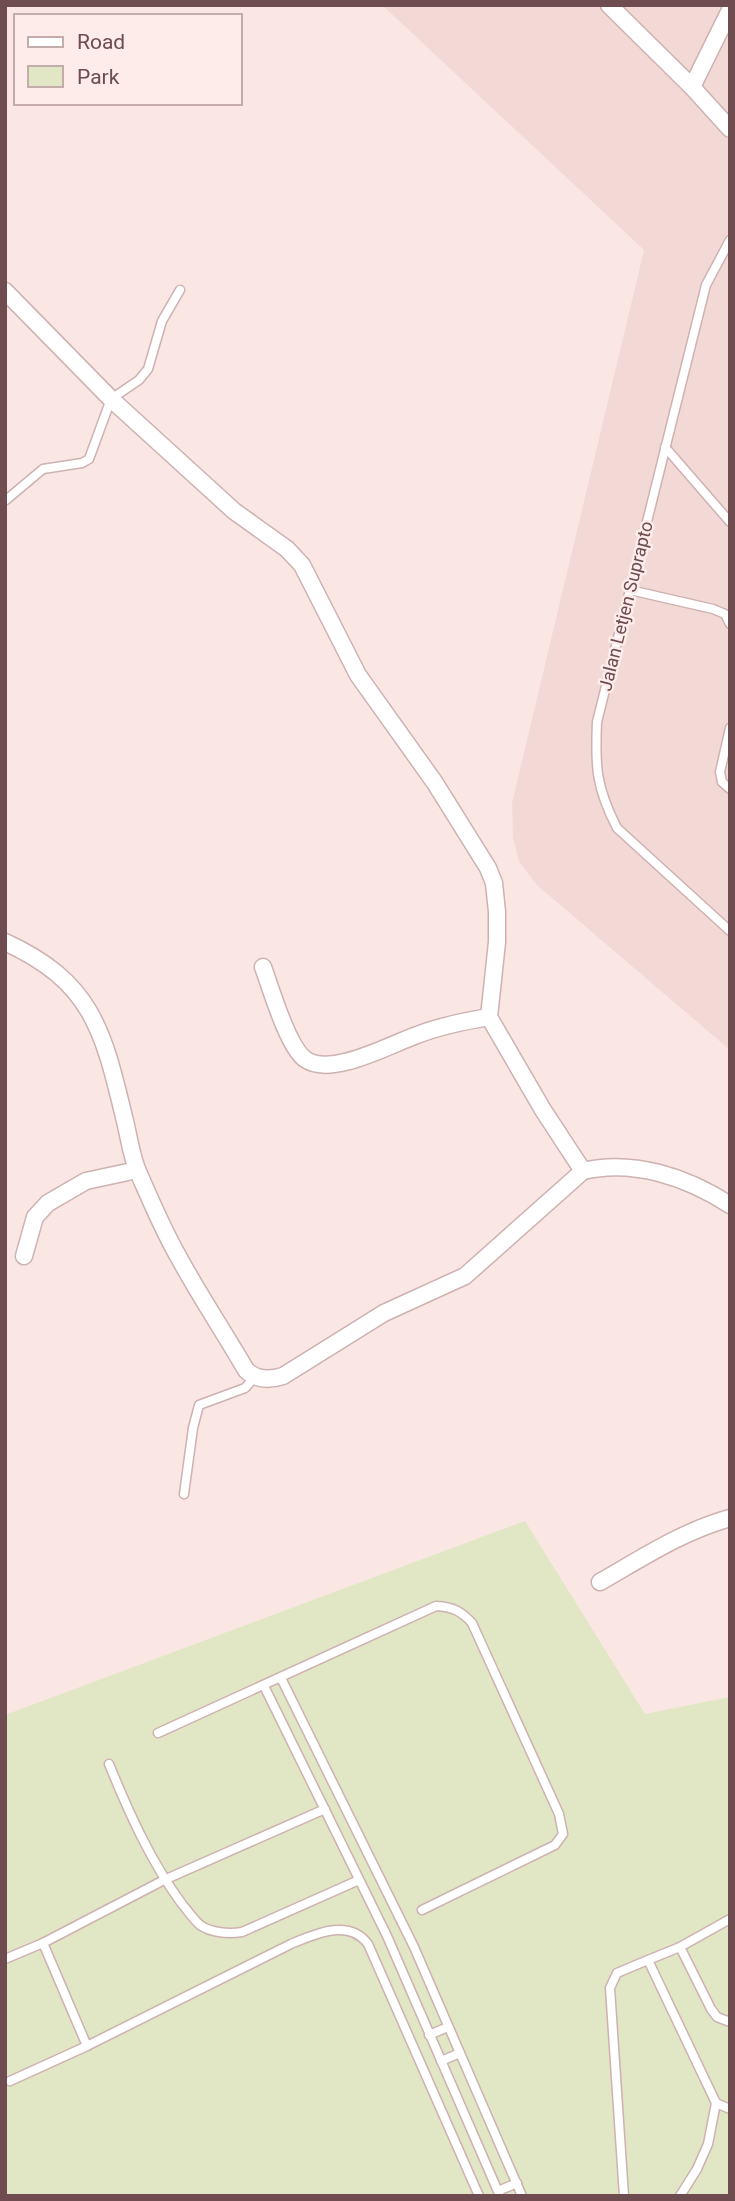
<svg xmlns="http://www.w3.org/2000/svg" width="735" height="2201" viewBox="0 0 735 2201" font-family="Roboto,sans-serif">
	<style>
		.residential { fill: #f3d9d6 }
		.green { fill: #e1e6c4 }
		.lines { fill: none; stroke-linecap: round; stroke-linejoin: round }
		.service-casing { stroke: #ceb1b1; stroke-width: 11 }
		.minor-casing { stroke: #ceb1b1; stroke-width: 19 }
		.service { stroke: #fff; stroke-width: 8 }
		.minor { stroke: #fff; stroke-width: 16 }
		.labels { text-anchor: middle; stroke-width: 5; stroke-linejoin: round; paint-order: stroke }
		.street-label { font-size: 18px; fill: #6f4c4f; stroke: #fdece9 }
	</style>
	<rect width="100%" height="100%" fill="#fae7e4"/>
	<polygon class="residential" points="382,5 730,5 730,1050 538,886 519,862 513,838 512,803 644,250"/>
	<polygon class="green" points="525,1521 645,1714 730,1697 730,2196 5,2196 5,1715"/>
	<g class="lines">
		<defs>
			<g id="service">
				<path d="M730 240 706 285 597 722C595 767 596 787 617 828L730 931"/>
				<polyline points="665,447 730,522"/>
				<polyline points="6,500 43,469 82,463 89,459 111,399 139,380 148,369 162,321 180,290"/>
				<polyline points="630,590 713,609 725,614 730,624"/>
				<polyline points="730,728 720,772 722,782 730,789"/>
				<polyline points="184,1494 193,1428 199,1405 245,1388 255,1377"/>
				<polyline points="281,1678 414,1947 522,2196"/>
				<polyline points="264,1686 387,1936 500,2196"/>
				<path d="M158 1733 436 1606C453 1607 461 1611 472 1623L559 1814 563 1834 555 1845 422 1910"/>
				<path d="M109 1764C129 1813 151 1862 182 1904 188 1911 193 1919 200 1925 211 1933 229 1934 242 1932L359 1880"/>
				<path d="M325 1809 164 1880 43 1943 87 2046 291 1944C315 1934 349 1918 368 1944L479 2196"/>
				<polyline points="680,1947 711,2009 717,2017 730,2022"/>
				<polyline points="5,1959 43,1943"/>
				<polyline points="429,2035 448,2027"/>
				<polyline points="441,2061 460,2053"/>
				<polyline points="10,2081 87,2046"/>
				<polyline points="716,2103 730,2109"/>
				<polyline points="498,2191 517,2183"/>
				<polyline points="624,2196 610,1988 617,1973 648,1960"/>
				<polyline points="680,2196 697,2169 708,2144 716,2103 648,1960 680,1947 730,1919"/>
			</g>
			<g id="minor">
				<polyline points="609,5 692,87 730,129"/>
				<polyline points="692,87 730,10"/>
				<polyline points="5,291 111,399 234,511 287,549 302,565 358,675 435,783 488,868 494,883 497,912 497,942 489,1017 543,1110 583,1171"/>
				<path d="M5 942C92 982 103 1030 124 1117 129 1136 131 1157 139 1174 151 1201 163 1230 178 1256 199 1295 224 1332 246 1370 256 1380 270 1380 283 1376L384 1313 465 1276 583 1171C633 1159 687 1177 730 1205"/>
				<path d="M263 967C271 989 288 1047 305 1059 330 1078 391 1044 417 1035 440 1026 465 1021 489 1017"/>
				<polyline points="24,1256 35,1217 48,1203 86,1181 137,1170"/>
				<path d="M600 1582C642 1558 683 1531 730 1518"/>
			</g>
		</defs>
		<use href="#service" class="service-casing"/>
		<use href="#minor" class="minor-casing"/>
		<use href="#service" class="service"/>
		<use href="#minor" class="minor"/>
	</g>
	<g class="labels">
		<g class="street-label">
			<text transform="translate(626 606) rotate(-76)" y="6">Jalan Letjen Suprapto</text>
		</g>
	</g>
	<rect width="735" height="2201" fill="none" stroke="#6f4c4f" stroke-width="14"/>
	<rect x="14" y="14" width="228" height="91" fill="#fdece9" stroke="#c4acab" stroke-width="2"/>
	<rect x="28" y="37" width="35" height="10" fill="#ffffff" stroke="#c4acab" stroke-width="2"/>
	<text x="77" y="49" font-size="21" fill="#6f4c4f">Road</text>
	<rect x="28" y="66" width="35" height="21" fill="#e1e6c4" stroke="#c4acab" stroke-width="2"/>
	<text x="77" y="84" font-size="21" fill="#6f4c4f">Park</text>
</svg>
